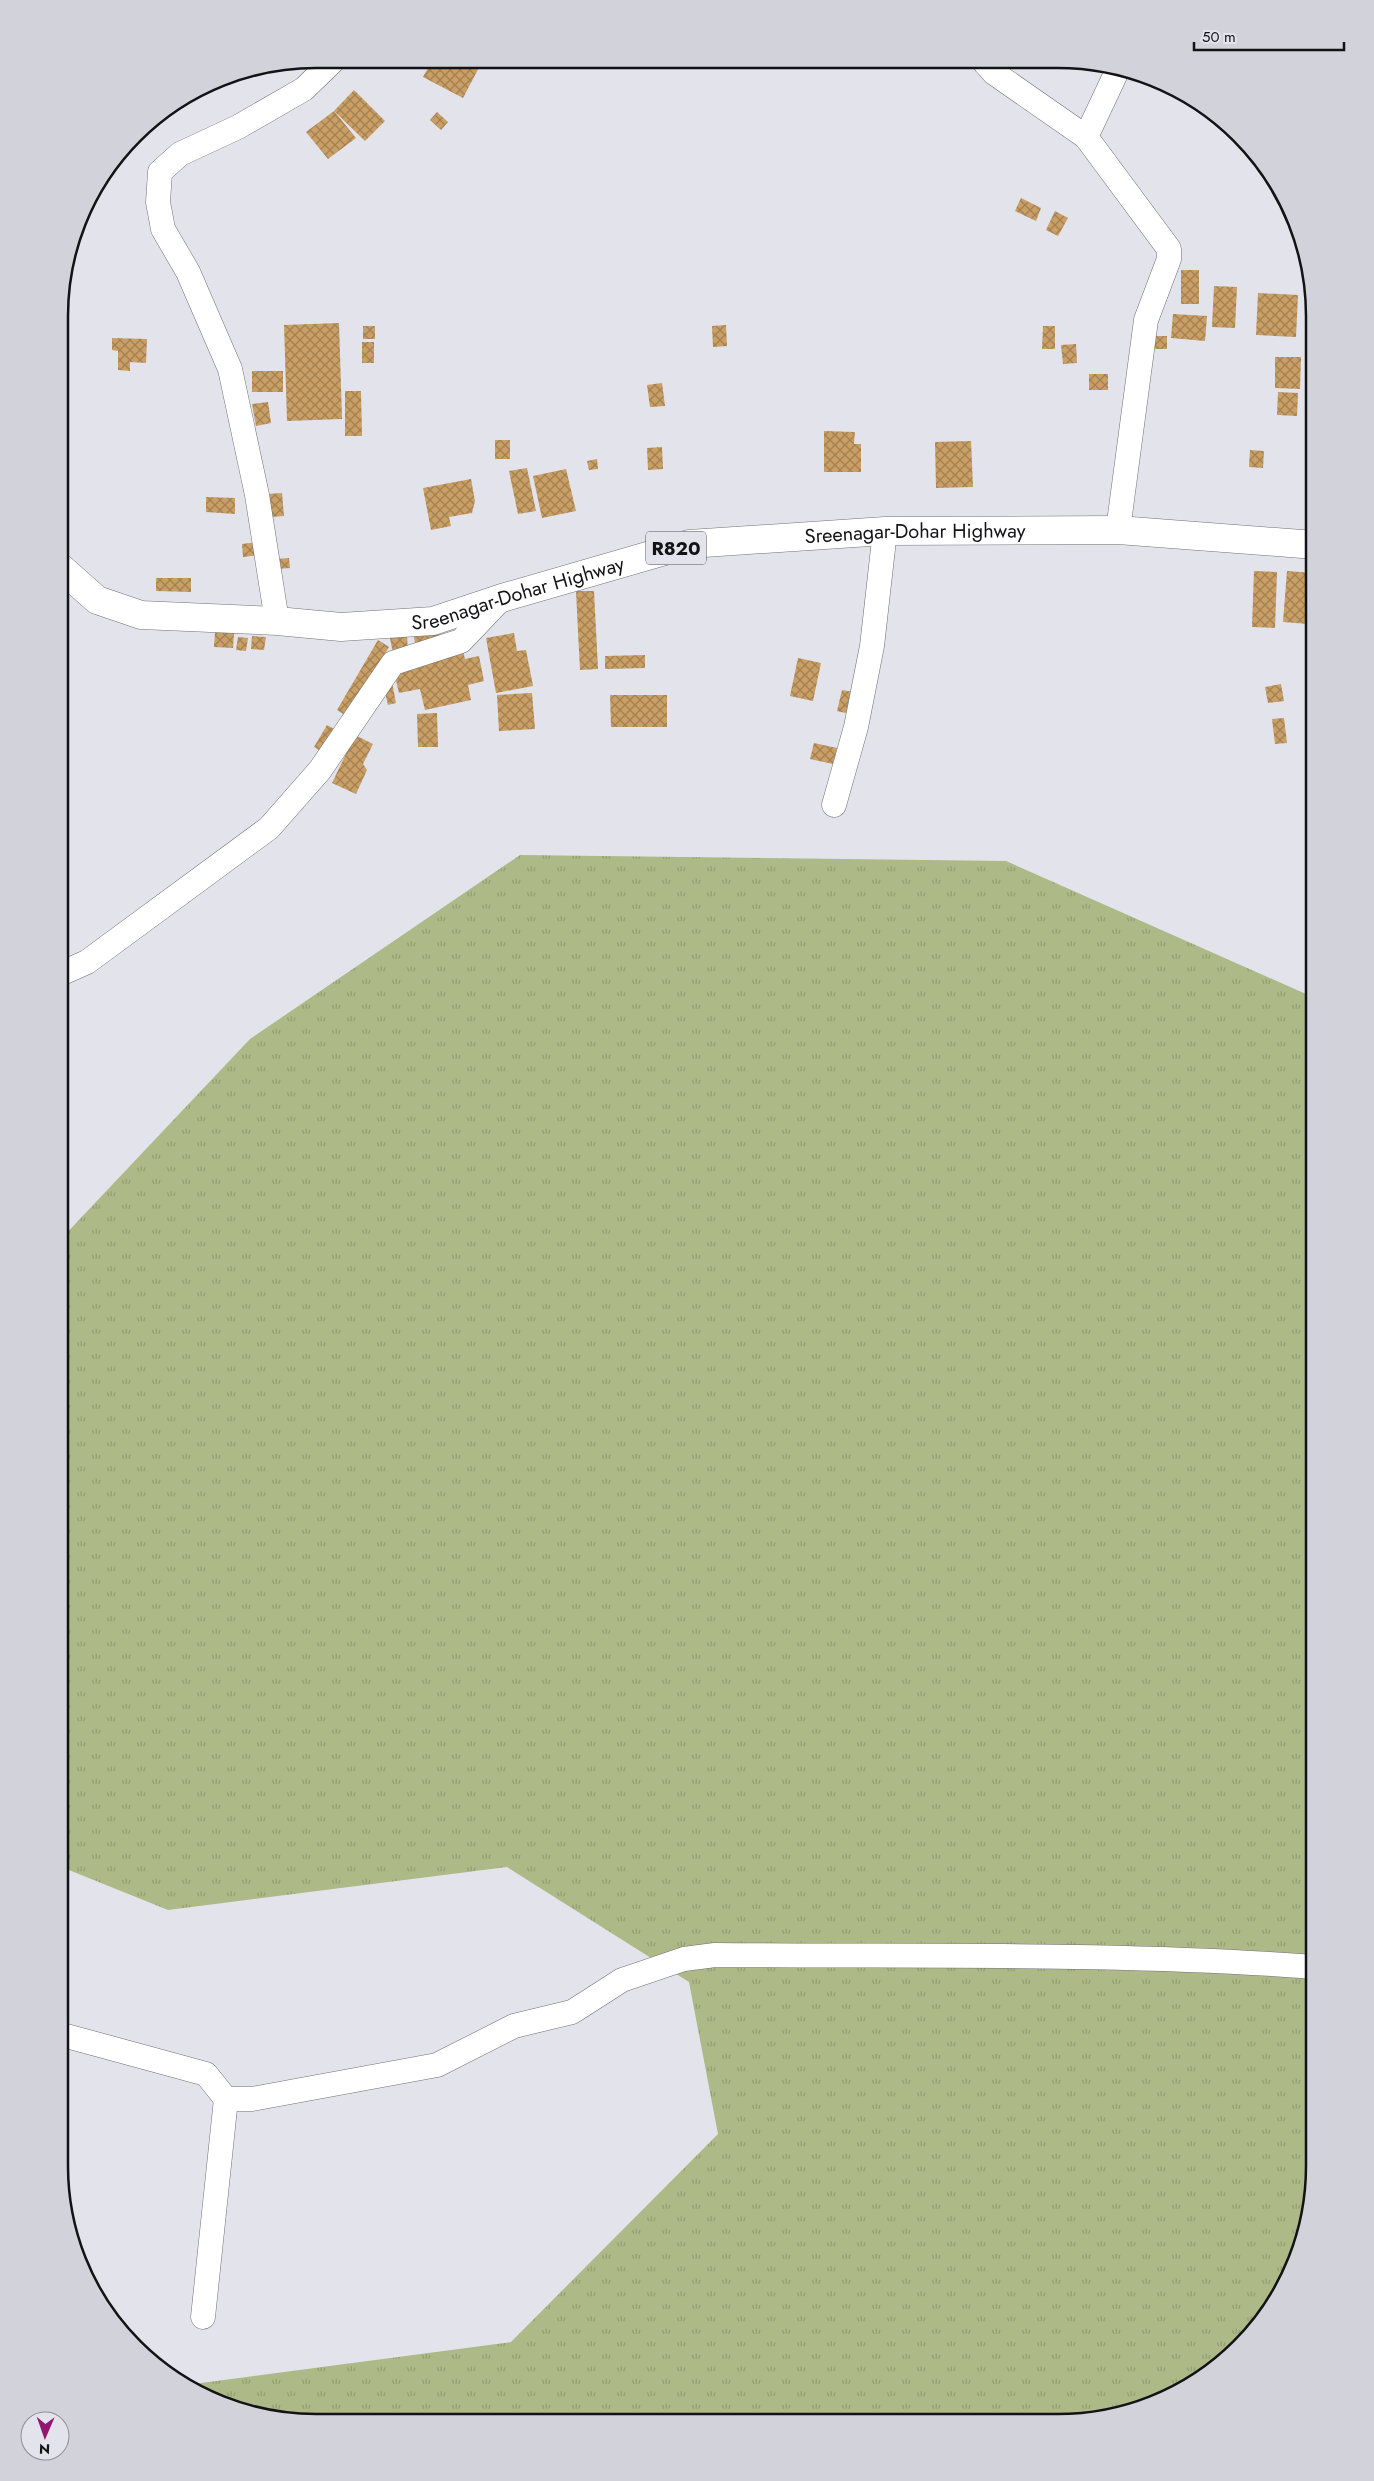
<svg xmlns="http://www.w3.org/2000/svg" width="1374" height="2481" viewBox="0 0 1374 2481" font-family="Jost,sans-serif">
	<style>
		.grass { fill: url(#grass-tufts) }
		.building { fill: url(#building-cross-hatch) }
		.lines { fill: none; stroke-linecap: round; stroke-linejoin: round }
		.minor-casing { stroke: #707077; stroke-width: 25 }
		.major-casing { stroke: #707077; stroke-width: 29 }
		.minor { stroke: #fff; stroke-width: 24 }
		.major { stroke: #fff; stroke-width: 28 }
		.labels { text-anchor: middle; stroke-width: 4; stroke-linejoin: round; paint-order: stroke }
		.shield { fill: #e3e3eb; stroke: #515156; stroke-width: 1 }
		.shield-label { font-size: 19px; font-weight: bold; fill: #131316 }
		.street-label { font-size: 20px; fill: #131316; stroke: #e3e3eb }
		.rim { fill: none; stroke: #131316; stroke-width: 2.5 }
	</style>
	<defs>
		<pattern id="grass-tufts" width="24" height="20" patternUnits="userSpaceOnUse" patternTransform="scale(1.25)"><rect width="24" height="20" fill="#adb986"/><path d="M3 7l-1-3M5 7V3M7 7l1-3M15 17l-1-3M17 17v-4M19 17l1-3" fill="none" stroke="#949e73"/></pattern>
		<pattern id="building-cross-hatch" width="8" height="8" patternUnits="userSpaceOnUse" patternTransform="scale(1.25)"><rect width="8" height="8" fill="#c99f65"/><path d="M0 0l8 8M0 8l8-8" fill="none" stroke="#a28052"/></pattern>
	</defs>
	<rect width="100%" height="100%" fill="#e3e3eb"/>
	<polygon class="grass" points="520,855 1006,861 1315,998 1315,2183 1296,2264 1262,2322 1215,2369 1141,2409 1059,2422 282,2420 217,2403 186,2385 511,2342 718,2134 689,1982 507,1867 168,1910 59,1866 60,1240 250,1039"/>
	<g class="building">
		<polygon points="433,59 456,60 483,60 463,98 423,77"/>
		<polygon points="354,90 385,121 365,141 334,111 356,138 328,159 306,132 334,111"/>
		<polygon points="437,112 448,122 441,130 430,120"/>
		<polygon points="1021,198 1041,208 1036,221 1015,211"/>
		<polygon points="1055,211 1068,218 1058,236 1046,230"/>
		<rect x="1181" y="270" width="18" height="34"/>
		<polygon points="1214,286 1237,287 1235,328 1212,327"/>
		<polygon points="1258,293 1298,295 1296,337 1256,335"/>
		<polygon points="1173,314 1207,316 1205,341 1171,338"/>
		<polygon points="339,323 342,419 287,421 284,325"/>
		<polygon points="726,325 727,346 713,347 712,326"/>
		<rect x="363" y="326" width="12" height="13"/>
		<polygon points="1043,326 1055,326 1055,349 1042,349"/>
		<rect x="1150" y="336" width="17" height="13"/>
		<polygon points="112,338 147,339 146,363 130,362 130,371 118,370 118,351 112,350"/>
		<rect x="362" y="342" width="12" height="21"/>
		<polygon points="1076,344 1077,363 1063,364 1061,345"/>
		<polygon points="1275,357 1301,357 1300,389 1275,388"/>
		<rect x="252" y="371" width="31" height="21"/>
		<rect x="1089" y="374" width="19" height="16"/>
		<polygon points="662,383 665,406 650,407 647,385"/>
		<polygon points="345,391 361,391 362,436 345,436"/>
		<polygon points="1278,392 1298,393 1297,416 1277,415"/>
		<polygon points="268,402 271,423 256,426 252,404"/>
		<polygon points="824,431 855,432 854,444 861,444 861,472 824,472"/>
		<rect x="495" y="440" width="15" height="19"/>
		<polygon points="971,441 973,487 936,488 935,442"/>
		<polygon points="662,447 663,469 648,470 647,448"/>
		<polygon points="1250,450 1264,451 1263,468 1249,467"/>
		<polygon points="597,459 598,469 589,470 587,461"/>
		<polygon points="527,468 536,511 518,514 509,471"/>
		<polygon points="566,469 576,511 542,518 533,476"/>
		<polygon points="471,479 475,501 472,513 449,517 451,526 431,530 423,488"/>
		<polygon points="282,493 284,516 271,517 268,494"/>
		<polygon points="206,497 235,498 235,514 206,512"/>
		<polygon points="259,542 260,555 243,557 242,544"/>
		<polygon points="289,558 290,568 278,569 277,559"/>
		<polygon points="1254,571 1277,572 1275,628 1252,627"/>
		<polygon points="1287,571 1313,573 1308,624 1283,622"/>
		<polygon points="156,578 191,578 191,592 156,591"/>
		<polygon points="576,591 594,591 598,669 580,670"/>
		<polygon points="438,627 442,644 416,649 413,632"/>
		<polygon points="215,632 234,633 233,648 214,647"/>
		<polygon points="514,633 517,651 526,650 533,686 496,693 486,638"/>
		<polygon points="407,635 408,652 393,654 390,638"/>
		<polygon points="252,636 266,637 264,650 251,649"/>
		<polygon points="238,637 248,638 246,651 236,650"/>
		<polygon points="378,640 389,647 348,717 337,710"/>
		<polygon points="463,651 465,659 479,656 484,681 468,685 471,700 425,710 420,689 399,693 394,672 427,665 425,659"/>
		<polygon points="645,655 645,668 605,669 605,656"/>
		<polygon points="798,658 821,663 813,701 790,696"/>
		<polygon points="392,682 396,703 388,705 383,684"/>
		<polygon points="1281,684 1284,701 1268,703 1265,687"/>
		<polygon points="842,690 854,692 850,714 837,711"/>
		<polygon points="532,693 535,729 499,731 497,695"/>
		<polygon points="610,695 667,695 667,727 611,727"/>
		<polygon points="437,713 438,747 418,747 417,714"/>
		<polygon points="1284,718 1287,743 1275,744 1272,719"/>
		<polygon points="327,725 338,731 325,754 314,747"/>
		<polygon points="355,735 373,744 363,764 367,770 356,794 332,783"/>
		<polygon points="814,743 837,748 833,764 810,759"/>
	</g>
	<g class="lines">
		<defs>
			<g id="minor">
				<polyline points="985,63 994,73 1086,137 1169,249 1169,259 1146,320 1118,530"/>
				<polyline points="1086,137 1119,67"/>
				<polyline points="277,621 257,495 230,369 188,272 163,229 158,202 160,172 180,154 238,127 304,89 335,59"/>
				<polyline points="834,805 856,727 872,646 885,531"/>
				<polyline points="60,974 87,962 269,828 320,770 393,663 461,641 502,598"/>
				<path d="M59 2034 206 2074 226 2099H252L437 2065 514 2026 572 2012 622 1980 684 1959 715 1955C915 1957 1115 1952 1315 1967"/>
				<polyline points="203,2317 226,2099"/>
			</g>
			<g id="major">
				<path id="s1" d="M61 568 97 600 141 615 277 621 341 627 433 621 502 598 689 544 885 531 1118 530 1315 545"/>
			</g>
		</defs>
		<use href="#minor" class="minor-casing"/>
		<use href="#major" class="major-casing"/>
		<use href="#minor" class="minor"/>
		<use href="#major" class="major"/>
	</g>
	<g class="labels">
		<rect class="shield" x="646" y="531.5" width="60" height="33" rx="4"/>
		<g class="shield-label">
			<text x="676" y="555">R820</text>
		</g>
		<g class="street-label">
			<text dy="7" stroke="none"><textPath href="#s1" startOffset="881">Sreenagar-Dohar Highway</textPath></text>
			<text dy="7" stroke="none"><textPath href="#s1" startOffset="476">Sreenagar-Dohar Highway</textPath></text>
		</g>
	</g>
	<path d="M0 0H1374V2481H0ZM316 68H1058A248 248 0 0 1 1306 316V2166A248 248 0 0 1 1058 2414H316A248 248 0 0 1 68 2166V316A248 248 0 0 1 316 68Z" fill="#d2d2da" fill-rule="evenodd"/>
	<path class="rim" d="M316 68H1058A248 248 0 0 1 1306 316V2166A248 248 0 0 1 1058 2414H316A248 248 0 0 1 68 2166V316A248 248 0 0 1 316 68Z"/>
	<g transform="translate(45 2436) rotate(182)"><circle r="24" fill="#e3e3eb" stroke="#909096"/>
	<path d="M0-4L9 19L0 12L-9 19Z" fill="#931672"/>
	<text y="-8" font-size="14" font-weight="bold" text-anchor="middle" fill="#131316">N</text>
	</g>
	<path d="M1194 42v8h150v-8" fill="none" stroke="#131316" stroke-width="2.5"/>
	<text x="1202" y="42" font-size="15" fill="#131316" stroke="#e3e3eb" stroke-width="4" paint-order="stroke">50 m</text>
</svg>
